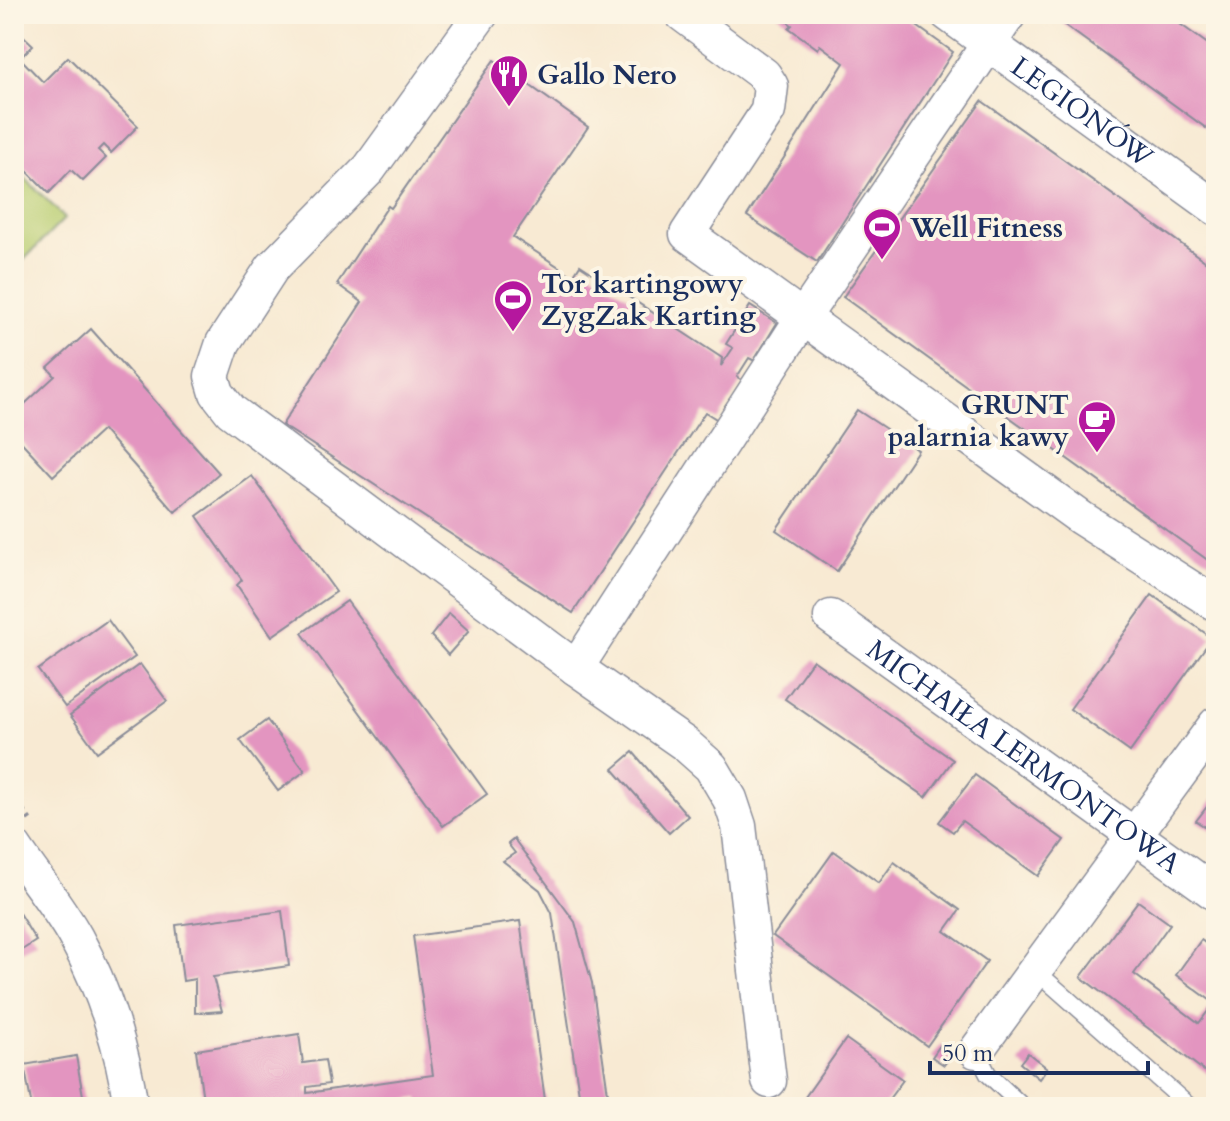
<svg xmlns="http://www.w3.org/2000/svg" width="1230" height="1121" viewBox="0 0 1230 1121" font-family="Cardo,serif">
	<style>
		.green { fill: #b8cd70; stroke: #6a7e67; stroke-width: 2 }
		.building { fill: #e395c0 }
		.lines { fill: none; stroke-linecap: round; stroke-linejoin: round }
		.service-casing { stroke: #8a8c98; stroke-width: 19 }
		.minor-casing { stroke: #8a8c98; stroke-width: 37 }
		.path { stroke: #8a8c98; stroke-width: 5; stroke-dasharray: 6 6; stroke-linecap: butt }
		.service { stroke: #fff; stroke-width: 16 }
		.minor { stroke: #fff; stroke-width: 34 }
		.labels { text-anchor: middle; stroke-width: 8; stroke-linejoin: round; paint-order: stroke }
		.poi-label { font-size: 28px; font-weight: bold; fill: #1b2f5e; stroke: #fcf5e5; text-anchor: start }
		.street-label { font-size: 28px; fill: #1b2f5e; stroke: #fcf5e5 }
	</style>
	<rect width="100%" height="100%" fill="#fcf5e5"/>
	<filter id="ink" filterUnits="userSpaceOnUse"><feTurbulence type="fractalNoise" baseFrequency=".0125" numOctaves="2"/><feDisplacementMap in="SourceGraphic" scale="16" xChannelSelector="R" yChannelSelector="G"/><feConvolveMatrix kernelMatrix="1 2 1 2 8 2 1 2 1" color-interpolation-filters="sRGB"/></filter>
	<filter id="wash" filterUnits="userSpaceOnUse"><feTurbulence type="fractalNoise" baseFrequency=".006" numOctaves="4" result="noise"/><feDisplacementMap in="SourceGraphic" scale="32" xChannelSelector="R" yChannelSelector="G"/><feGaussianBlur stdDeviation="1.8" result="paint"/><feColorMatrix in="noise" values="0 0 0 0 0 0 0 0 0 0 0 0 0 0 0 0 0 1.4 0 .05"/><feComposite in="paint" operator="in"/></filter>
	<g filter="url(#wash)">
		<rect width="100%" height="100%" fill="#f8ead3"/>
		<polygon class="green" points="14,167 65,218 14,270"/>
		<g id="blocks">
			<g class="building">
				<polygon points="777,14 900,14 953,52 817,262 747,216 844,63 820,45 818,49 789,28 792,25"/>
				<polygon points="1064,14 1166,14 1216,50 1216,114 1206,128 1059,21"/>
				<polygon points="14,27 33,45 20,58 43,82 68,57 138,126 111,153 103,145 98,150 106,158 83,181 71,170 49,193 14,158"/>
				<polygon points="494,60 588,127 513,237 573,276 580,265 722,358 721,366 733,348 726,344 750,306 777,323 755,359 759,363 749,358 737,377 742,380 718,420 705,412 573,613 282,425 362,302 337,284 388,206 391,208"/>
				<polygon points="982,101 1216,269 1216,566 843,297"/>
				<polygon points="91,329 219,473 175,512 103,430 53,476 14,434 14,414 55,376 48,368"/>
				<polygon points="857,410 918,450 837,571 776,530"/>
				<polygon points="252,476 336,592 272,636 237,585 242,580 197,516"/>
				<polygon points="1152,595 1212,638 1130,752 1070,709"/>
				<polygon points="347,601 487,794 443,826 302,633"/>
				<polygon points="449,613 469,631 448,655 431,636"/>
				<polygon points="108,620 135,657 65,707 38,670"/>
				<polygon points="813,660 953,760 926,797 785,699"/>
				<polygon points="140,664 167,701 97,752 70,715"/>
				<polygon points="267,720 305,771 278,791 240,740"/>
				<polygon points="633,752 688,816 669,833 613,769"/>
				<polygon points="975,775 1064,840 1038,876 962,821 953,832 939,822"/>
				<polygon points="1216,795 1216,834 1196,821"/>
				<polygon points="514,839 575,922 592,983 610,1107 581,1107 552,913 540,890 503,861 515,853 508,844"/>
				<polygon points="834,851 879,883 894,862 960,910 945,931 987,961 927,1046 773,936"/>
				<polygon points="1138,901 1170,924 1134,974 1199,1023 1214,1003 1176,975 1201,940 1216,951 1216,1080 1081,977"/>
				<polygon points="14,905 36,941 14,955"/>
				<polygon points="282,911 289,966 213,977 222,1011 195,1013 195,979 183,981 176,925"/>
				<polygon points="520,921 546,1107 420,1107 419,1098 355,1107 204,1107 196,1050 299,1034 303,1063 325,1060 329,1084 307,1087 307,1093 433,1075 413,936"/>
				<polygon points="846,1039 903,1080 883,1107 798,1107"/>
				<polygon points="941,1044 953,1053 944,1065 932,1057"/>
				<polygon points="1028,1053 1047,1068 1039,1079 1020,1063"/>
				<polygon points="76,1056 85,1107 32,1107 24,1065"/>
			</g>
		</g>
	</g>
	<g filter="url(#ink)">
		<use href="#blocks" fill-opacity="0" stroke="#8a8c98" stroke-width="2"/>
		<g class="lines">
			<defs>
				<g id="service">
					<polyline points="1035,970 1189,1106"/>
					<polyline points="976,1051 988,1074 1023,1107"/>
				</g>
				<g id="minor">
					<polyline points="481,14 369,169 272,268 223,343 212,376 217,393 231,411 576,668 802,319 1009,14"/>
					<polyline points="682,14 764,75 771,86 768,111 687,234 1081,518 1216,604"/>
					<path id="s1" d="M948 14 1216 208"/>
					<path id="s2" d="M831 617 1216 894"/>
					<polyline points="576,668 685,744 711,767 730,799 739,826 769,1081"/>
					<path d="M14 847C34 877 59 907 76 938 104 989 123 1050 131 1107"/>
					<polyline points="976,1051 1216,724"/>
				</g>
			</defs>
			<use href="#service" class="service-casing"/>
			<use href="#minor" class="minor-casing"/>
			<polyline class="path" points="14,798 30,820"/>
			<use href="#service" class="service"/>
			<use href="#minor" class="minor"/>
		</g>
	</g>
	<defs>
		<symbol id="restaurant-pin" viewBox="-11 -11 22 30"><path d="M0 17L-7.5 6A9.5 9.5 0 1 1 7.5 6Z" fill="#b5179e" stroke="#fcf5e5"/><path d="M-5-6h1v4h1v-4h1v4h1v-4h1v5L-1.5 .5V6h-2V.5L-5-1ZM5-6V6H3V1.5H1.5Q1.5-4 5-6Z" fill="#fff"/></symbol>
		<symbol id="stadium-pin" viewBox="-11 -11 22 30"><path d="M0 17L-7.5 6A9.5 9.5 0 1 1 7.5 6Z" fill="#b5179e" stroke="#fcf5e5"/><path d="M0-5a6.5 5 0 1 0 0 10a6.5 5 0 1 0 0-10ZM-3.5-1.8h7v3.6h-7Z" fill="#fff"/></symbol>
		<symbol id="cafe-pin" viewBox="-11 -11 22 30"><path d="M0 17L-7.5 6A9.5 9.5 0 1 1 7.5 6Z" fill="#b5179e" stroke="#fcf5e5"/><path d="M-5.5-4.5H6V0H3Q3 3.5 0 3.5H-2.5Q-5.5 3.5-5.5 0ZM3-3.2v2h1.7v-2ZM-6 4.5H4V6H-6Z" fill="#fff"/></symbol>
	</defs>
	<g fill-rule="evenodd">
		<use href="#restaurant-pin" x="487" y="52" width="44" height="60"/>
		<use href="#stadium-pin" x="860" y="205" width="44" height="60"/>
		<use href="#stadium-pin" x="491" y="277" width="44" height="60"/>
		<use href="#cafe-pin" x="1075" y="398" width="44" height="60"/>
	</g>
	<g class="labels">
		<g class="poi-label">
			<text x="537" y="84">Gallo Nero</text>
			<text x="910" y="237">Well Fitness</text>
			<text x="541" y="293">Tor kartingowy<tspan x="541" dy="32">ZygZak Karting</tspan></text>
			<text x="1069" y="414" text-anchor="end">GRUNT<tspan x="1069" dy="32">palarnia kawy</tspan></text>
		</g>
		<g class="street-label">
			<text dy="10" stroke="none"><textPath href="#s1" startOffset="166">LEGIONÓW</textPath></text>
			<text dy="10" stroke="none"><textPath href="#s2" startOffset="238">MICHAIŁA LERMONTOWA</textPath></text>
		</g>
	</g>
	<rect width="1230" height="1121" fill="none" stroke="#fcf5e5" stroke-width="48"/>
	<path d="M930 1061v12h218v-12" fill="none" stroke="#1b2f5e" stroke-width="4"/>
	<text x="942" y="1061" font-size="24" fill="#1b2f5e" stroke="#fcf5e5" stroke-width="6" paint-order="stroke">50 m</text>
</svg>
